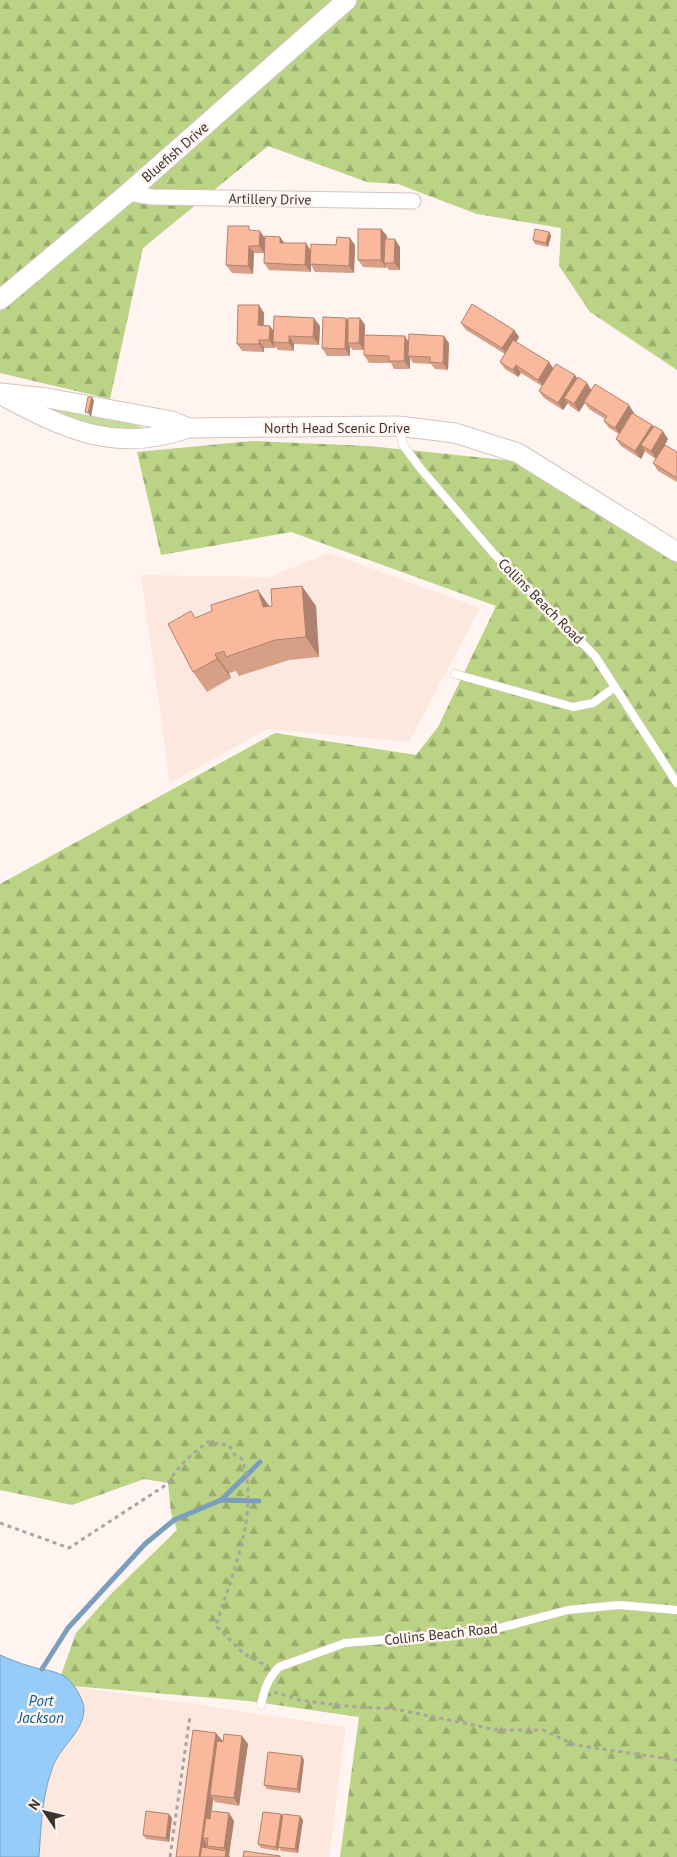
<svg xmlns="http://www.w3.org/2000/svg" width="677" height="1857" viewBox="0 0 677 1857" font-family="'PT Sans',sans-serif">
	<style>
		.built { fill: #fce8df }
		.grass { fill: #c6dc99 }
		.forest { fill: url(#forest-firs) }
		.water { fill: #95ccf9; stroke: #7a9ebd }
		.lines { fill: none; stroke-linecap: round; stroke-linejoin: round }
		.stream { stroke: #7a9ebd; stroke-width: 5 }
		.service-casing { stroke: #d4c4bc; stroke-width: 9 }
		.minor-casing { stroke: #d4c4bc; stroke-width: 17 }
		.tertiary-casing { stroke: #d4c4bc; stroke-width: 21 }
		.path { stroke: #aca39f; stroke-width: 3; stroke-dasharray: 4 4; stroke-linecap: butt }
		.service { stroke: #fff; stroke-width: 8 }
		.minor { stroke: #fff; stroke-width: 15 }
		.tertiary { stroke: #fff; stroke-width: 19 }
		.wall { fill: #d79f86 }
		.shaded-wall { fill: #af826d }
		.building { fill: #fab99c; stroke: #af826d }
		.labels { text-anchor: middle; stroke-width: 5; stroke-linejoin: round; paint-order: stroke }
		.street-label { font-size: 14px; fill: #3b3431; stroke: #fff4f0 }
		.water-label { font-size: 15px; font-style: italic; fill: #085c8f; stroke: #fff4f0 }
	</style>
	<defs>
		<pattern id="forest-firs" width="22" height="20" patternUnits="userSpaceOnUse" patternTransform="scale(1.25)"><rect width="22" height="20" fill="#bad385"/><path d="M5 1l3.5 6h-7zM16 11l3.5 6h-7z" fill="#98ac6d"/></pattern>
	</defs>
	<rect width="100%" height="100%" fill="#fff4f0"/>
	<g class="built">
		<polygon points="329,553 480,608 409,742 268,729 170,783 141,575 269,577"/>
		<polygon points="72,1686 346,1727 329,1857 39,1857 43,1804 53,1764 83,1719 84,1709 79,1694"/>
	</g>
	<polygon class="grass" points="50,408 114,417 145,428 146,430 110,433 48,410"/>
	<g class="forest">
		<polygon points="0,0 677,0 677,370 590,312 559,266 561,228 477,214 398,184 367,182 268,146 143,248 110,399 0,373"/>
		<polygon points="252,441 369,446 516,461 677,561 677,1857 340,1857 359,1717 249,1701 72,1686 69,1680 61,1675 76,1633 110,1595 177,1530 171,1513 168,1483 144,1479 72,1505 0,1490 0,884 275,733 416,755 438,727 496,606 291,532 161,555 137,452"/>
	</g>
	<path class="water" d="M0 1655C9 1659 19 1663 29 1666 41 1670 58 1670 68 1679 75 1686 84 1700 84 1709 84 1731 60 1747 53 1766 42 1795 41 1827 39 1857H0Z"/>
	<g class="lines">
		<g class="stream">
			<polyline points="221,1500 259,1501"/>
			<polyline points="42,1669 68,1628 145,1544 174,1520 221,1500 260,1462"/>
		</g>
		<defs>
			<g id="service">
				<polyline points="399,428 403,445 421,469 494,554 595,656 677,783"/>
				<polyline points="455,674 573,707 593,703 615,687"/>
				<path d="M261 1705C264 1690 268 1678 279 1667L345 1643 488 1631 568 1610 619 1605 677 1610"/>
			</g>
			<polyline id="minor" points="128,193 152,197 413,201"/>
			<g id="tertiary">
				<polyline points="0,300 128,193 347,0"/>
				<polyline points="0,393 47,398 172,421 188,428 398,426 455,433 518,453 677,552"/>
				<path d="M7 398C67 431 120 453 188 428"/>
			</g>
		</defs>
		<use href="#service" class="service-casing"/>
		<use href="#minor" class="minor-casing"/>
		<use href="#tertiary" class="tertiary-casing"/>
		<g class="path">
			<path d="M0 1523 69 1548 169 1483C176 1467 193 1453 208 1442L229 1445 235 1455 242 1459C261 1510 231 1576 216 1626L244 1654 265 1665"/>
			<polyline points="274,1692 300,1700 344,1706 395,1709 498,1730 543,1730 575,1745 677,1760"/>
			<polyline points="170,1857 190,1716"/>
		</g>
		<use href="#service" class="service"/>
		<use href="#minor" class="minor"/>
		<use href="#tertiary" class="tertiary"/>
	</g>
	<g class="wall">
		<polygon points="381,229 387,236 386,239 400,247 400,270 389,270 386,266 386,268 363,267 358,260"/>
		<polygon points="252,231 265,238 280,237 284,243 311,250 355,245 354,273 315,272 311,265 311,272 269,270 264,263 264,253 254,253 253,274 232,273 226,265"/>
		<polygon points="549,232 551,236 548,247 535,244 533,240"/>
		<polygon points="264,313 264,325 273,330 320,326 319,345 294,344 294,351 278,350 275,346 275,348 264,348 264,352 242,351 237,344"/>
		<polygon points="346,318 348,321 360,318 365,325 365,335 408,342 449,343 448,370 435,369 431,364 413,363 410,358 410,369 394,369 391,363 369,363 364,355 364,350 353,350 350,347 350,356 327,356 322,348"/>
		<polygon points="461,323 514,330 519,337 516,342 549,362 553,368 575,375 577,379 592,390 634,413 634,414 652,425 668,439 665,445 677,452 677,482 658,471 653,463 656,459 647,453 645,451 641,459 621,446 616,439 619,434 609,428 604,421 605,419 589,409 585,403 579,412 570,406 568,403 563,410 544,398 539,391 542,386 521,373 518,377 505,369 500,362 505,354 466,330"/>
		<polygon points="270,606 316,606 319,657 289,660 239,676 236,671 229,673 231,678 207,692 193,672 196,618"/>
		<polygon points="242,1736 248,1744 239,1806 215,1802 213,1799 212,1811 229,1813 234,1821 229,1855 176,1857 222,1740 221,1742 223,1742"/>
		<polygon points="304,1760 300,1793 267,1789 264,1785"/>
		<polygon points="281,1814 283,1817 300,1816 303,1820 298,1853 281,1851 279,1847 278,1851 261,1848 258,1844"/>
		<polygon points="172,1818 169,1842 146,1839 143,1835"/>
	</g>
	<g class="shaded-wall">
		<polygon points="381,229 387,236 386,263 384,263 386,266 386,268 381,260"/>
		<polygon points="260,231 265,238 264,253 259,246"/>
		<polygon points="549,232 551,236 548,247 546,243"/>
		<polygon points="280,237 285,244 280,243"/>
		<polygon points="350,238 355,245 354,273 349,266"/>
		<polygon points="395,239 400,247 400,270 394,263"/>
		<polygon points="306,243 311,251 311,272 305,265"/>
		<polygon points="249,246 254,253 253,274 248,266"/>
		<polygon points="259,305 264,313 263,333 258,325"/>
		<polygon points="314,318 320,326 319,345 313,337"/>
		<polygon points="346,318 351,325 348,343 350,347 350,356 345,349"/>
		<polygon points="360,318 365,325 364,350 359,343"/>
		<polygon points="270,326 275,333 273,342 275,346 275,348 269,340"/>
		<polygon points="514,330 519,337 508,356 502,348"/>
		<polygon points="289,336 294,344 294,351 289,343"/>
		<polygon points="405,336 410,344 408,356 410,358 410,369 404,361"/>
		<polygon points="444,336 449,343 448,370 443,363"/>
		<polygon points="259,340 264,348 264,352 259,344"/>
		<polygon points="549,362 554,370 544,387 538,380"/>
		<polygon points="516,365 521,373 518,377 513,370"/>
		<polygon points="575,375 580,383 564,398 568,403 563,410 558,403"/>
		<polygon points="587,383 592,391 579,412 574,404"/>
		<polygon points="92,397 94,401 91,417 88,413"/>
		<polygon points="629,405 634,413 620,435 615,428"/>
		<polygon points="652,425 657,433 641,445 645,451 641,459 635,451"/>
		<polygon points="663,431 668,439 656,459 651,451"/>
		<polygon points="302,586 316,606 319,657 306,637"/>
		<polygon points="258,590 272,610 263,607"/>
		<polygon points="215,654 229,673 231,678 217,659"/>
		<polygon points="216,1733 222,1740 214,1795 210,1795 213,1799 208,1838 203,1838 207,1844 205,1857 199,1857"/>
		<polygon points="242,1736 248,1744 239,1806 234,1798"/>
		<polygon points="302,1756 304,1760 300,1793 297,1789"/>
		<polygon points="229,1813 234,1821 229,1855 230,1857 225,1857 226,1851 224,1848"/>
		<polygon points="169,1814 172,1818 169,1842 166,1838"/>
		<polygon points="281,1814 284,1818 278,1851 276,1847"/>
		<polygon points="300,1816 303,1820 298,1853 295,1849"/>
	</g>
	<g class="building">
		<polygon points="228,226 249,226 249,230 260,231 259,246 249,246 248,266 226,265"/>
		<rect x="358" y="229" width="23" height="31"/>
		<polygon points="535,229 549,232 546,243 533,240"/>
		<polygon points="265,236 280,237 280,243 306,243 305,265 264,263"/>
		<polygon points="337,237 350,238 349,266 310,264 311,244 336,245"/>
		<polygon points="385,239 395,239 394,263 384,263"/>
		<polygon points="472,304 514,330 502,348 461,323"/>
		<polygon points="238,305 259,305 258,325 270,326 269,340 259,340 259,344 237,344"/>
		<polygon points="274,316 314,318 313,337 289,336 289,343 273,342"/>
		<polygon points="323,317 346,318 345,349 322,348"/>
		<polygon points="348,318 360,318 359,343 348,343"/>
		<polygon points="409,334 444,336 443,363 430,362 430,357 408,356"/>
		<polygon points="364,335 405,336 404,361 389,361 389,356 364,355"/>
		<polygon points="513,340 549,362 538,380 516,365 513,370 500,362"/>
		<polygon points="556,364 575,375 558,403 539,391"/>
		<polygon points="578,377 587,383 574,404 564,398"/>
		<polygon points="595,384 629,405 615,428 604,421 607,416 584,402"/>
		<polygon points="88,397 92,397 88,413 85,412"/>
		<polygon points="632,413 652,425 635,451 616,439"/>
		<polygon points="654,426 663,431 651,451 641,445"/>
		<polygon points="665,445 677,452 677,478 653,463"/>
		<polygon points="302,586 306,637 275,640 226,657 224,651 215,654 217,659 193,672 168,624 191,611 195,618 212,611 211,605 258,590 263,607 272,606 271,589"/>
		<polygon points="193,1730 216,1733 199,1857 176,1857"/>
		<polygon points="224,1734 242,1736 234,1798 210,1795 217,1741 223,1742"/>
		<polygon points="268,1752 302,1756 297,1789 264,1785"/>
		<polygon points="146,1811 169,1814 166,1838 143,1835"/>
		<polygon points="211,1811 229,1813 224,1848 207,1846 208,1838 203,1838 206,1818 210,1819"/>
		<polygon points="263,1812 281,1814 276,1847 258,1844"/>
		<polygon points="283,1814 300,1816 295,1849 278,1847"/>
		<polygon points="202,1847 226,1851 225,1857 200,1857"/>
		<polygon points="244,1851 280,1856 280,1857 243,1857"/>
	</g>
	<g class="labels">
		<g class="street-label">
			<text transform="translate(175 152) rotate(-41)" y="5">Bluefish Drive</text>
			<text transform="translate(270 199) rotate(1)" y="5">Artillery Drive</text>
			<text x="337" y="433">North Head Scenic Drive</text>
			<text transform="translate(541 601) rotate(45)" y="5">Collins Beach Road</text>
			<text transform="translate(441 1634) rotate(-6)" y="5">Collins Beach Road</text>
		</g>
		<g class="water-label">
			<text x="41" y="1706">Port<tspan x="41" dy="17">Jackson</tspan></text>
		</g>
	</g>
	<g transform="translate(45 1812) rotate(305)" stroke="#fff4f0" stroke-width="4" paint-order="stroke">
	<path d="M0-4L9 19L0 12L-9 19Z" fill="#3b3431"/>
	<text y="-8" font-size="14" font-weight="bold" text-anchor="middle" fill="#3b3431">N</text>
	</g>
</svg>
